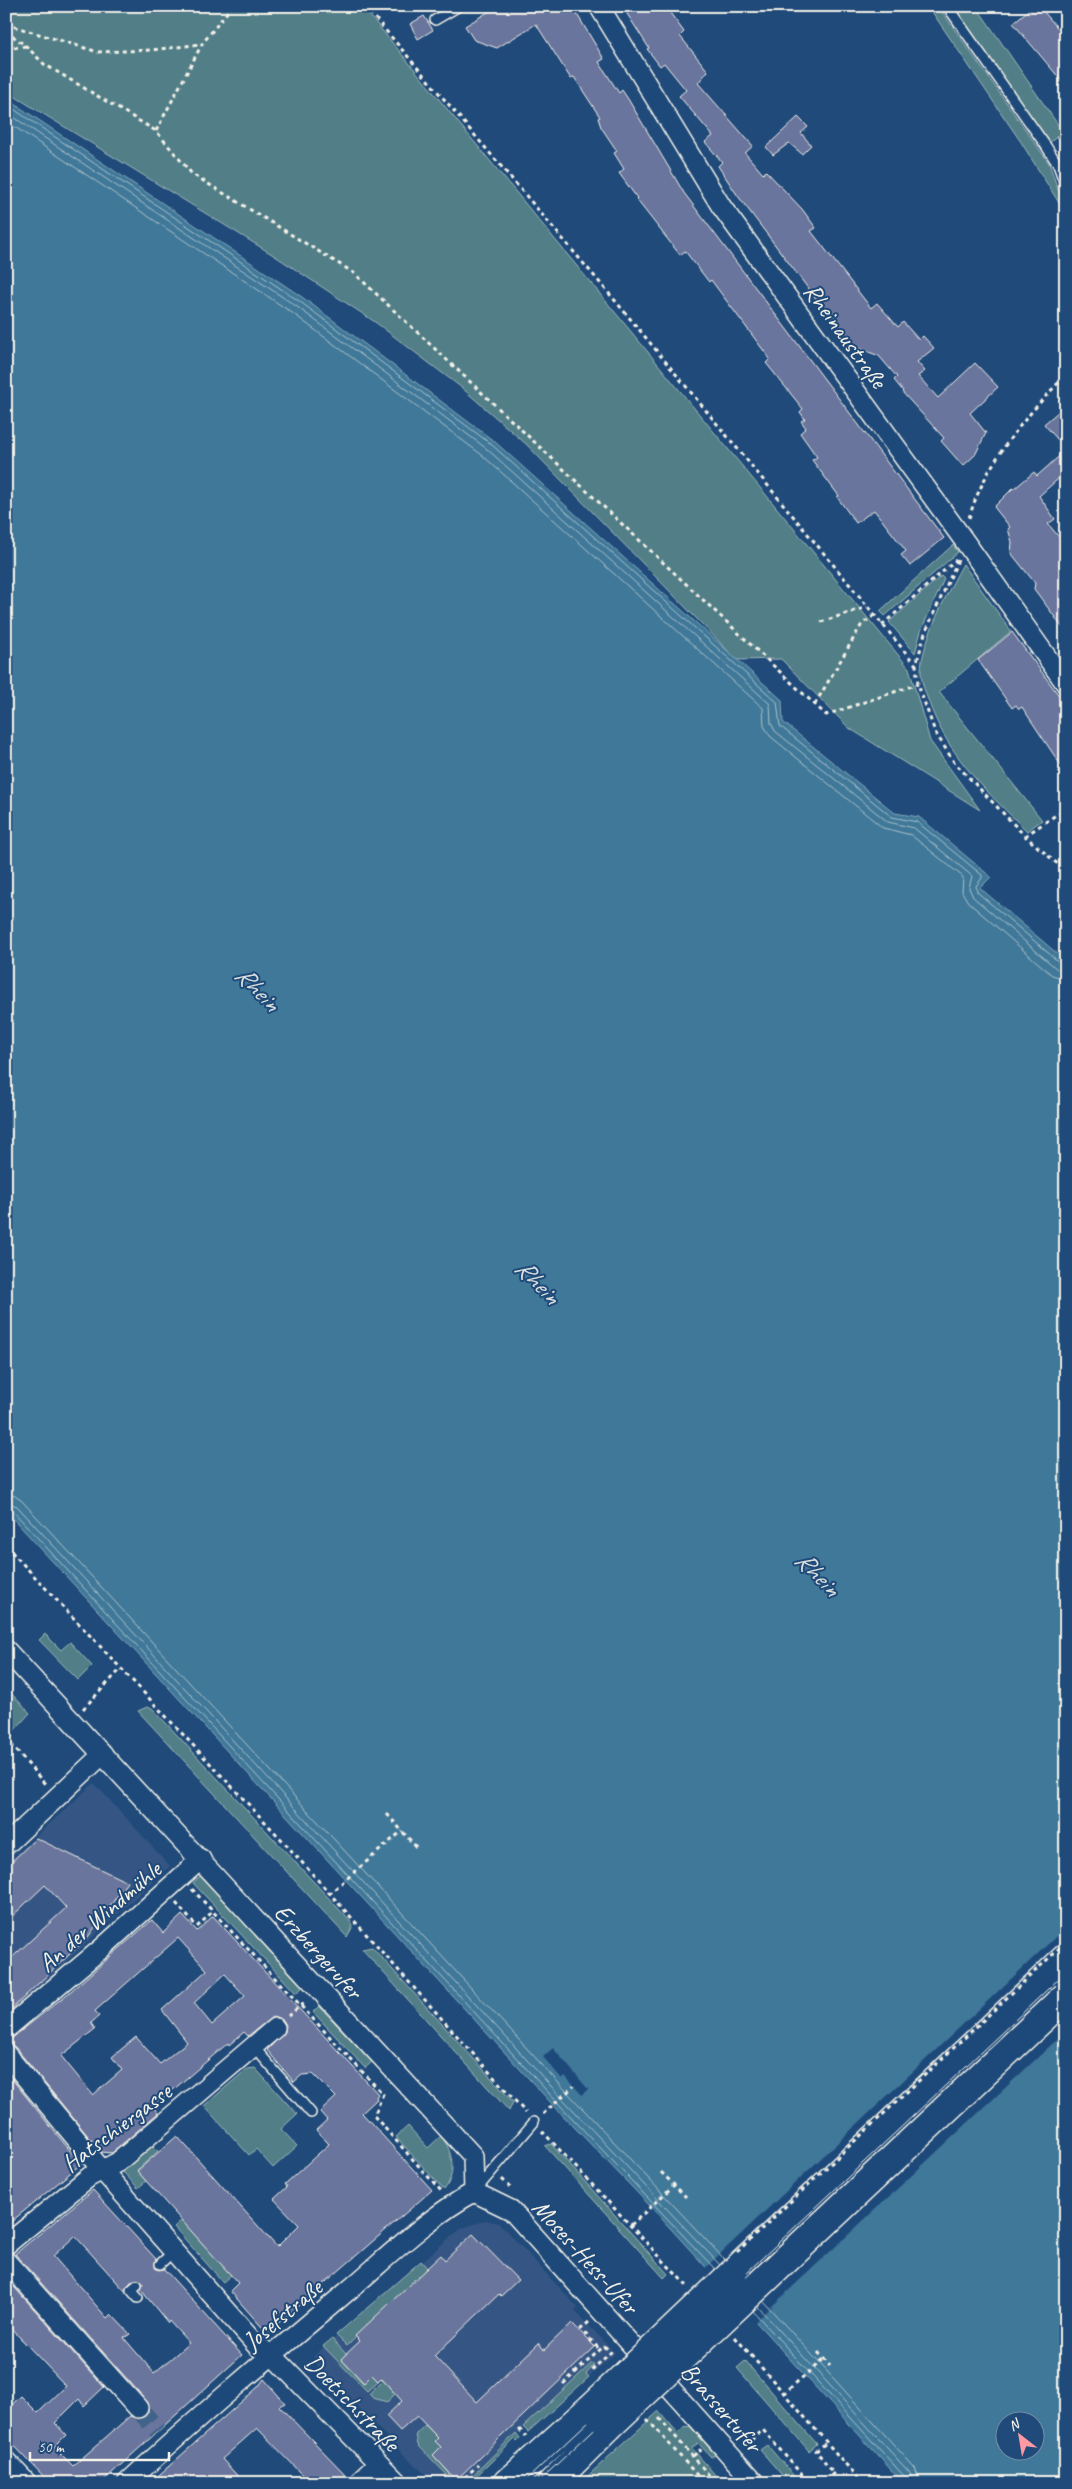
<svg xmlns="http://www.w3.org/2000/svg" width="1072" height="2489" viewBox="0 0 1072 2489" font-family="Caveat,sans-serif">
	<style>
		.built { fill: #365784 }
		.green { fill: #517e87; stroke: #a2b8b8 }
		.water { fill: #407899; stroke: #88a8b9; fill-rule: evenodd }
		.pier { fill: #1f4a7a }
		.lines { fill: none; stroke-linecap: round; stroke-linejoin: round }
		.shore { stroke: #acc1c8; stroke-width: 1 }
		.building { fill: #6b749d; stroke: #f4f1e8; fill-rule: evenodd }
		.street-tunnel { stroke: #3f638a; stroke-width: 19; stroke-dasharray: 19 9; stroke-linecap: butt }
		.lane-casing { stroke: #f4f1e8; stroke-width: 12 }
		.street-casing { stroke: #f4f1e8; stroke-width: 22 }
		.primary-casing { stroke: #f4f1e8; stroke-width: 31 }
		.path { stroke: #f4f1e8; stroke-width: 3; stroke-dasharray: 4 4; stroke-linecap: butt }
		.lane { stroke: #1f4a7a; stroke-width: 9 }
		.street { stroke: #1f4a7a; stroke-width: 19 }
		.primary { stroke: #1f4a7a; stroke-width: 28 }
		.tram { stroke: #f4f1e8; stroke-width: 1 }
		.primary-bridge-casing { stroke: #f4f1e8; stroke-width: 31; stroke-linecap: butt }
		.path-bridge { stroke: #f4f1e8; stroke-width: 3; stroke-dasharray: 4 4; stroke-linecap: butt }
		.primary-bridge { stroke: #1f4a7a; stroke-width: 28 }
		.labels { text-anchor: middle; stroke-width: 4; stroke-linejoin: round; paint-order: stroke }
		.street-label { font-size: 25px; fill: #f4f1e8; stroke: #1f4a7a }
		.water-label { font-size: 26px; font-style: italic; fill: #d9dfdc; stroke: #1f4a7a }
	</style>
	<rect width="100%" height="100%" fill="#1f4a7a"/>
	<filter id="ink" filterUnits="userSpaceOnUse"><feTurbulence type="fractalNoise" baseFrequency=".02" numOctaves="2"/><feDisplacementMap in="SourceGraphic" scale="10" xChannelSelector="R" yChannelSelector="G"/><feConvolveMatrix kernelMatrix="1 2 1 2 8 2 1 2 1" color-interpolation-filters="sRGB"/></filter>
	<g filter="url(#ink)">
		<g class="built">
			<polygon points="94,1783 170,1866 6,2017 6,1864"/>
			<polygon points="486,2220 499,2223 505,2229 578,2308 575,2311 615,2353 589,2377 586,2374 592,2363 465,2483 436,2483 409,2460 317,2365 314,2356 448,2239 462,2228"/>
		</g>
		<g class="green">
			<polygon points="6,6 362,6 909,668 930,741 980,810 849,728 781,659 737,660 526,444 462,388 375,322 275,256 6,91"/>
			<polygon points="928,6 938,6 1049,163 1058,190 1066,202 1066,214 1021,142"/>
			<polygon points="952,6 976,6 1063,132 1049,143"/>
			<polygon points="953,545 958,552 885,616 880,611"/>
			<path d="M963 564 1011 631 939 692 1042 820 1027 831C988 793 951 759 931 708 927 696 921 684 921 671 921 643 949 589 963 564Z"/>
			<polygon points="941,576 944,579 921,631 915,653 889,622"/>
			<polygon points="45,1634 61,1650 70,1642 92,1666 78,1680 39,1640"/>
			<polygon points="6,1688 30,1713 12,1733 6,1728"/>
			<polygon points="147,1707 152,1708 350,1921 353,1926 347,1937 138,1711"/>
			<polygon points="200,1876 303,1987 296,1993 193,1883"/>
			<polygon points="372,1947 513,2102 509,2111 362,1949"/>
			<polygon points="319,2006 372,2062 365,2068 313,2012"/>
			<polygon points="255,2068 297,2114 281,2129 297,2146 273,2168 256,2149 249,2155 204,2106 247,2069"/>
			<path d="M408 2126 428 2148 441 2136C453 2151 457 2174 444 2190L396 2137Z"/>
			<polygon points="551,2144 668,2274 664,2278 545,2146"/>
			<polygon points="152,2145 158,2151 137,2170 146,2181 138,2188 123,2172"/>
			<polygon points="182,2220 231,2275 223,2282 174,2227"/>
			<polygon points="421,2261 427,2268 347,2346 336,2335"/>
			<polygon points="332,2339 346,2354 341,2359 363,2383 372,2375 378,2381 367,2391 323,2346"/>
			<polygon points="745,2361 817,2444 809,2451 737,2368"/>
			<polygon points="592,2363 594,2365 586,2374 589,2377 528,2432 523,2427"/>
			<polygon points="383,2380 395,2394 387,2402 373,2398 369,2394"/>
			<polygon points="659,2411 678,2433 684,2427 690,2426 715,2454 711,2457 698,2443 692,2448 722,2483 580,2483"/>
			<polygon points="425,2425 438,2438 435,2441 441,2447 433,2455 450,2474 448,2476 418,2445 416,2434"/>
			<polygon points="516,2433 520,2438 517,2441 515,2439 469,2483 465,2483"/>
			<polygon points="767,2445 800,2483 789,2483 760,2450"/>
		</g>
		<path class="water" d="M6 98 302 297 494 441 782 700 783 722 895 813 919 817 991 877 980 888 1066 961V2483H903L650 2206 553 2105 6 1511ZM1004 2422H1034V2452H1004Z"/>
		<g class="pier">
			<polygon points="1066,1927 1066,2031 754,2323 704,2269"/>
			<polygon points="553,2048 588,2089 582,2095 565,2076 562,2079 543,2057"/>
		</g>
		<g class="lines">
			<g class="shore">
				<polyline points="6,104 299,301 491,444 777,702 780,726 892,817 917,822 982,875 982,878 976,886 977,892 1060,963 1066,965"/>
				<polyline points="6,112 296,306 487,449 770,704 771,723 775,731 888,822 914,828 972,876 969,888 973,897 1057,969 1066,971"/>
				<polyline points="6,121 291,312 482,455 763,708 764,726 770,736 883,828 911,835 963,877 962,892 968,902 1052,975 1066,979"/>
				<polyline points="6,1494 15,1496 22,1501 567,2092 725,2260"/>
				<polyline points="6,1502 17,1506 561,2097 720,2265"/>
				<polyline points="6,1508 12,1510 557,2102 715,2269"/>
				<polyline points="763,2301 915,2468 920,2483"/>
				<polyline points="758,2307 910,2473 913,2483"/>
				<polyline points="753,2311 905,2477 906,2483"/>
			</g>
		</g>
		<g class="building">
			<polygon points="498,6 572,6 604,59 599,62 619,93 622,90 628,99 684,193 944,538 910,566 901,555 906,551 874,510 856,523 837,497 839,496 812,460 817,457 800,433 806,428 801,421 805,419 800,412 803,409 766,363 770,359 711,280 709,282 685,251 680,255 636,199 637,198 619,173 624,169 614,153 617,151 601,127 598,118 600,117 574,77 571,79 536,24 497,48 474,40 465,26"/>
			<polygon points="622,6 665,6 684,32 680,36 708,71 698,83 753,146 745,153 763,174 766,171 802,209 816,228 811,231 871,308 877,303 898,327 903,322 919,340 923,336 934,348 917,362 925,371 918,376 938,398 975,363 998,387 970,413 986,433 975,455 963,466 941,441 944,438 902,392 903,391 894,380 897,377 879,356 851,345 738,196 718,166 722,162 705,142 713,136 679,96 686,90 664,63 660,66 647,49 649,48"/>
			<polygon points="1033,6 1039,6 1066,38 1066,86 1013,23"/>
			<polygon points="424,16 433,30 418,39 410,24"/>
			<polygon points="798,117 808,127 801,133 811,145 802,154 789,143 773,155 766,147"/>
			<polygon points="1066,405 1066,449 1044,424"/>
			<polygon points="1066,450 1066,472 1039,496 1055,519 1048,524 1066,545 1066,632 1034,589 1035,583 1011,553 1012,542 1008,529 1010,527 994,507 1013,488 1014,489 1034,472 1037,476"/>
			<polygon points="1012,632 1066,705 1066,773 1022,707 1019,709 1016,705 1012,708 978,660"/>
			<polygon points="36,1838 127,1882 88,1937 6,2014 6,1963 66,1908 45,1885 6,1922 6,1867"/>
			<path d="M182 1915 197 1931 213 1916 378 2094 376 2097 377 2099 362 2113 432 2190 267 2333 230 2291 238 2283 137 2171 177 2136 277 2247 299 2225 274 2199 287 2187 285 2184 329 2144 316 2130 327 2120 320 2112 336 2097 313 2074 302 2075 294 2082 267 2050 285 2032 286 2025 283 2020 272 2017 248 2036 244 2032 229 2045 228 2043 153 2107 158 2113 112 2153 101 2152 15 2047 6 2043 71 1991 152 1920 163 1933ZM178 1938 207 1970 162 2010 187 2042 160 2064 136 2037 112 2057 122 2070 93 2095 61 2056 95 2029 91 2023 99 2016 95 2011ZM225 1974 245 1996 212 2025 194 2003Z"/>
			<polygon points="6,2072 81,2164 6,2226"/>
			<path d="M93 2190 156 2259 155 2268 159 2270 164 2269 242 2355 101 2483H50L6 2437V2410L21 2396 38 2413 66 2386 6 2323V2278L104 2387 84 2406 79 2399 55 2423 66 2435 54 2447 73 2466 130 2416 141 2419 149 2411 146 2400 15 2254ZM75 2236 125 2291 127 2286 133 2280 141 2281 143 2284 141 2290 168 2323 169 2321 189 2343 154 2373 124 2338 130 2334 111 2314 107 2318 53 2256Z"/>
			<polygon points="473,2234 518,2280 501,2296 499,2294 434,2356 477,2402 539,2343 544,2350 572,2323 595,2347 456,2480 433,2455 441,2447 435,2441 438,2438 417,2416 400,2431 386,2416 402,2401 381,2378 378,2381 372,2375 364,2383 341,2359 360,2341 355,2336 427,2268 441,2255 445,2260"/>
			<polygon points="264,2379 285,2403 279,2406 345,2474 336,2483 311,2483 257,2428 222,2459 244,2483 150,2483 258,2387"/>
		</g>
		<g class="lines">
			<polyline class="street-tunnel" points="138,2408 158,2431"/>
			<defs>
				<g id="lane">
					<polyline points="947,6 1046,146 1058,165 1066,187"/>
					<polyline points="435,20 459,6"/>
					<polyline points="254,2047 311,2113"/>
					<polyline points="476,2190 534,2122"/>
					<polyline points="160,2264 174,2251"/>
					<polyline points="137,2285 131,2290 138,2298"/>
				</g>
				<g id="street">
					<polyline points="599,6 721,206 963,539 1066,684"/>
					<polyline points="6,1650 473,2156 474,2192"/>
					<polyline points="6,1845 103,1754"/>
					<polyline points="6,2029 101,1949 201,1859"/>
					<polyline points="6,2054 102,2170 257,2346 272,2355 398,2483"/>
					<polyline points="474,2192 511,2210 755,2483"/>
					<polyline points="6,2245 89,2177 118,2162 275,2028"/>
					<polyline points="6,2261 138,2408"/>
					<polyline points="6,2461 27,2483"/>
					<path d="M127 2483C199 2416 274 2353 349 2290 389 2256 428 2217 474 2192"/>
					<polyline points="358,2483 378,2464"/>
				</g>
				<g id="primary">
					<polyline points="733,2273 1066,1958"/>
					<polyline points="508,2483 591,2408"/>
					<polyline points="552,2483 608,2427"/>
				</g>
			</defs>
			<use href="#lane" class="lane-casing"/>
			<use href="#street" class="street-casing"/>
			<use href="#primary" class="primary-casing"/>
			<g class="path">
				<polyline points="365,6 618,304 916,665"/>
				<polyline points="6,24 98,52 152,50 202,44"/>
				<polyline points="6,31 26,46 44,64 156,131 192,174 354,273 826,715 918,684"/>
				<polyline points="6,49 26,46"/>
				<polyline points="156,131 202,44 232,6"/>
				<polyline points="1057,138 1066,132"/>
				<path d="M969 518C986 461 1026 416 1066 375"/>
				<polyline points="958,560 925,633 916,665 918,684 935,732 954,762 1025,836 1066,871"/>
				<polyline points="821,622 867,607"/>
				<polyline points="882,625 956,560"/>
				<polyline points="815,704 862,624 875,615"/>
				<polyline points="1025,836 1066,808"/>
				<polyline points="6,1546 282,1840 526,2113"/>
				<polyline points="83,1709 120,1670"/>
				<polyline points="6,1738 45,1784"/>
				<polyline points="387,1814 416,1847"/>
				<polyline points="192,1889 383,2094 374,2116 442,2192"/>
				<polyline points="329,1894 402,1831"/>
				<polyline points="176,1903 197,1927 213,1911"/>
				<polyline points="288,2016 306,2001"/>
				<polyline points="543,2114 574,2086"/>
				<polyline points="542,2131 688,2287"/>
				<polyline points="661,2172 686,2197"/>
				<polyline points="502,2179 512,2189"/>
				<polyline points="631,2225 674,2185"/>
				<polyline points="589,2322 581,2329 600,2350"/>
				<polyline points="735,2337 862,2483"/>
				<polyline points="818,2352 830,2366"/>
				<polyline points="563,2384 604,2346 611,2352 593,2369 597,2373"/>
				<polyline points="783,2394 824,2359"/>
				<polyline points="659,2418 716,2483"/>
				<polyline points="647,2419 703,2482"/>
				<polyline points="519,2429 526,2436"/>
				<polyline points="751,2440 763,2430 809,2483"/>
				<polyline points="693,2456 700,2450 701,2452"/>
				<polyline points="825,2481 834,2473 816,2451 826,2443"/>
				<polyline points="459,2483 478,2465"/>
				<polyline points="639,2483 660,2483"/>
				<polyline points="823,2483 825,2481 827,2483"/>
			</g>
			<use href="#lane" class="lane"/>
			<use href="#street" class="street"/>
			<use href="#primary" class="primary"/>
			<g class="tram">
				<polyline points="523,2483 1066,1972"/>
				<polyline points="537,2483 1066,1984"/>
			</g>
			<defs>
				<g id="primary-bridge">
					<polyline points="591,2408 733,2273"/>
					<polyline points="608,2427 1066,1996"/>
				</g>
			</defs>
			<use href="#primary-bridge" class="primary-bridge-casing"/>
			<polyline class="path-bridge" points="737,2252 1066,1942"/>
			<use href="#primary-bridge" class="primary-bridge"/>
		</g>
	</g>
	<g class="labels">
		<g class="street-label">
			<text transform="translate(846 335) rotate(54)" y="9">Rheinaustraße</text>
			<text transform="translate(99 1916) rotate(-41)" y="9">An der Windmühle</text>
			<text transform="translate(319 1951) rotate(48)" y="9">Erzbergerufer</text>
			<text transform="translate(116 2127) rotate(-37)" y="9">Hatschiergasse</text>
			<text transform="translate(586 2256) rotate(48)" y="9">Moses-Hess-Ufer</text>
			<text transform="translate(282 2314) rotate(-40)" y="9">Josefstraße</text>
			<text transform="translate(353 2402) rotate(46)" y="9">Doetschstraße</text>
			<text transform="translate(722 2407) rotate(49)" y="9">Brassertufer</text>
		</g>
		<g class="water-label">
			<text transform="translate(258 988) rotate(46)" y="9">Rhein</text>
			<text transform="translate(538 1281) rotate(46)" y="9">Rhein</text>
			<text transform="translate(818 1573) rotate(46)" y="9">Rhein</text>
		</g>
	</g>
	<rect width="1072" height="2489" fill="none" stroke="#1f4a7a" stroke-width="25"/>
	<rect x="12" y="12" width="1047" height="2464" fill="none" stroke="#f4f1e8" stroke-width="2" filter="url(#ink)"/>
	<g transform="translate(1020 2436) rotate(329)"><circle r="24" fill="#1f4a7a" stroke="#748da6"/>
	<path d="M0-4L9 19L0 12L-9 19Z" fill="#ff9aa2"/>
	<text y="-8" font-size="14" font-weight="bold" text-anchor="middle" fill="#f4f1e8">N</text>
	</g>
	<path d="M30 2452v8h139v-8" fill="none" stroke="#f4f1e8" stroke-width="2.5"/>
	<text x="38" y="2452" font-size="15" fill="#f4f1e8" stroke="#1f4a7a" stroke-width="4" paint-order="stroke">50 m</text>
</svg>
